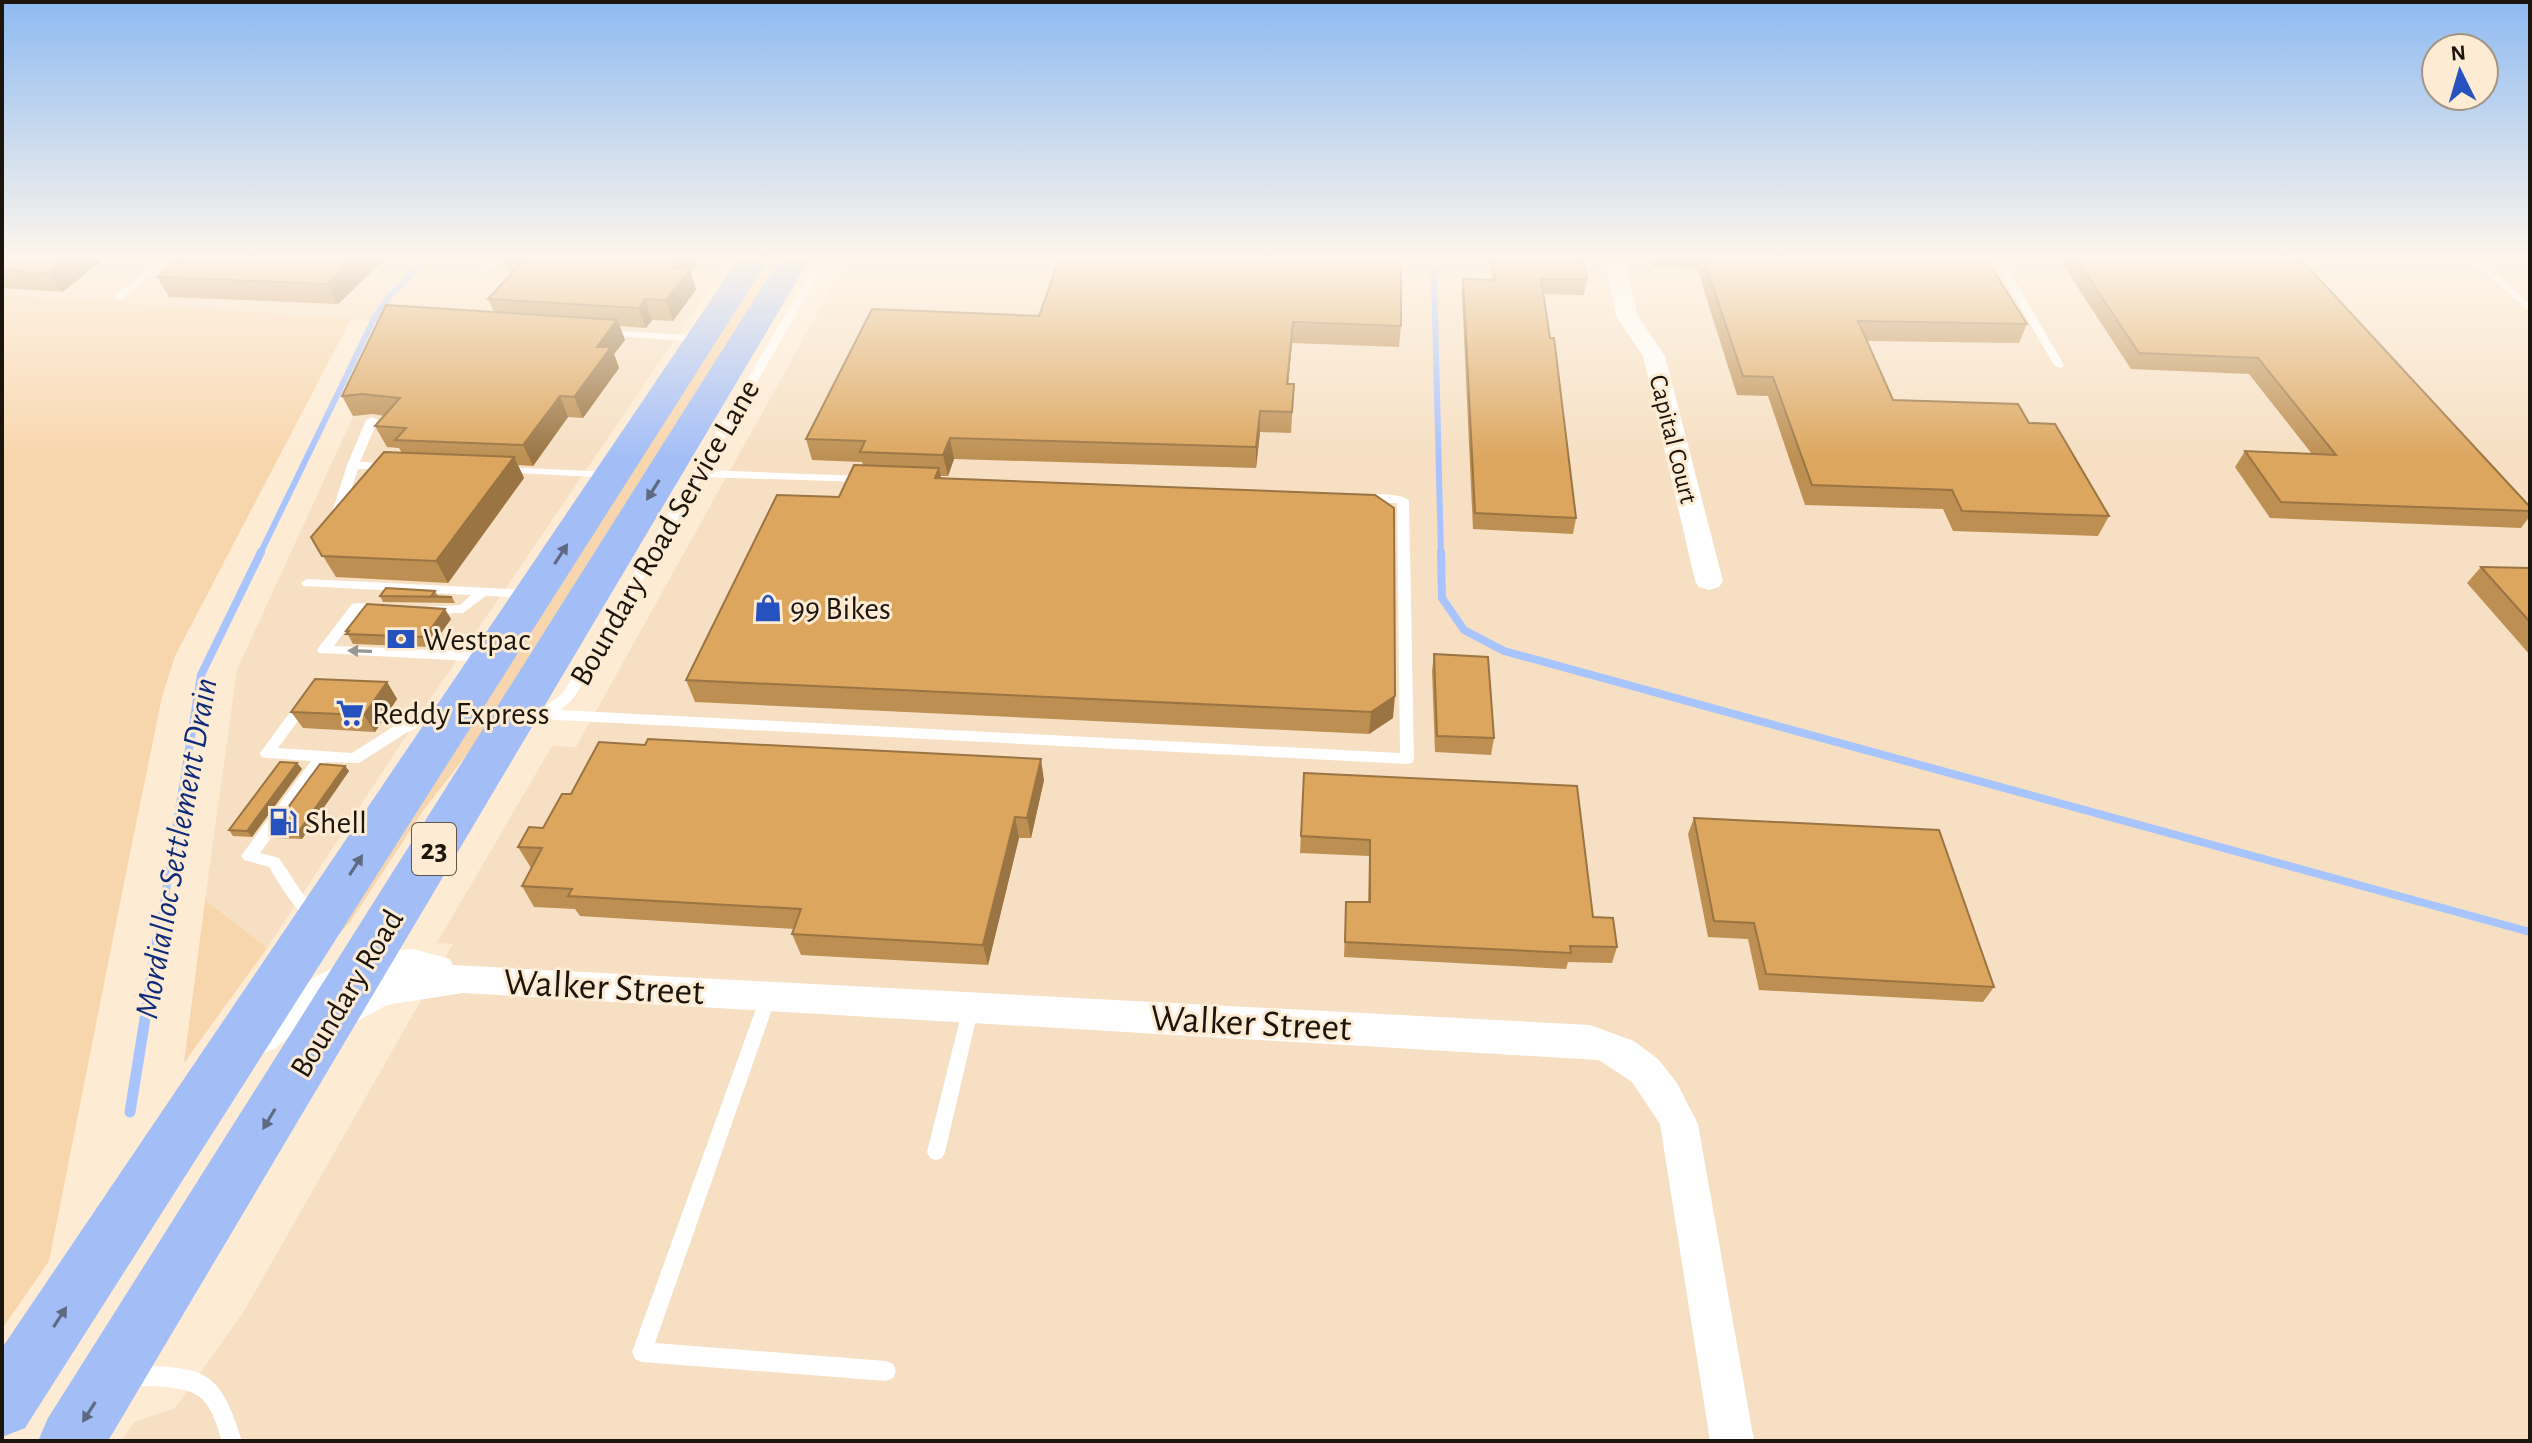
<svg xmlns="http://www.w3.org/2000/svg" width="2532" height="1443" viewBox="0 0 2532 1443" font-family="'Alegreya Sans',sans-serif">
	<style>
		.built { fill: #f6dfc2 }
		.green { fill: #f8d6ad }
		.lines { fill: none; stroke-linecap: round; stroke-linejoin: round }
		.stream-far2 { stroke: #a8c4fe; stroke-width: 6 }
		.stream-far1 { stroke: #a8c4fe; stroke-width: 8 }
		.stream { stroke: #a8c4fe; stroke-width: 11 }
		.service { fill: #fff; fill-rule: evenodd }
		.minor { fill: #fff; fill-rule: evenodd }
		.primary { fill: #a3bef7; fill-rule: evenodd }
		.wall { fill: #bd8f52 }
		.shaded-wall { fill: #9a7442 }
		.building { fill: #dca65f; stroke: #9a7442; stroke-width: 2 }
		.oneway { fill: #5f6a82 }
		.oneway2 { fill: #989692 }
		.labels { text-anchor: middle; stroke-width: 6; stroke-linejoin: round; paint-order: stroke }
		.far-street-label { font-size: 26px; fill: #1b150d; stroke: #fdebd4 }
		.shield { fill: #fdebd4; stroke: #5f5549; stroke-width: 2 }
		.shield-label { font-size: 30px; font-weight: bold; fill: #1b150d }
		.street-label { font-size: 32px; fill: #1b150d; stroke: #fdebd4 }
		.poi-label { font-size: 32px; fill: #1b150d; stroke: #fdebd4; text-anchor: start }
		.water-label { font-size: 34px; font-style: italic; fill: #0e2b7b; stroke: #fdebd4 }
		.near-street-label { font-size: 38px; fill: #1b150d; stroke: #fdebd4 }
	</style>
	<rect width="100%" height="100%" fill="#fdebd4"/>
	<g class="built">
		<polygon points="2,257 731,257 431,698 267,948 205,900 237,670 396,323 2,294"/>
		<polygon points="849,257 2530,257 2530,1441 122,1441 134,1422 175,1408 243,1313 453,944 437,943 552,746 576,747"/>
	</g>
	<g class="green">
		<polygon points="774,257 782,257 487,728 423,811 350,922 332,942 747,290"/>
		<polygon points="2,294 351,319 175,656 162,697 128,863 49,1261 2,1329"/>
		<polygon points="205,900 267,948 184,1063"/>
	</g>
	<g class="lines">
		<g class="stream-far2">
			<polyline points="1424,257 1434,275 1441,554"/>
			<polyline points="260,554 375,317 388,298 428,257"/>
		</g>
		<g class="stream-far1">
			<polyline points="1441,552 1442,598 1464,630 1504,651 2530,932"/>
			<polyline points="158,940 201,675 261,552"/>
		</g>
		<polyline class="stream" points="130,1112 158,938"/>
		<g class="service">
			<polygon points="163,257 174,257 122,299 116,299 116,295"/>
			<polygon points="492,257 502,257 487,272 481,272 481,268"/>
			<path d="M819 257H829L706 470 863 476 869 479 863 482 702 477 578 691 572 700 560 710 1400 753 1397 503H1363L1357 499C1367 492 1399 493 1409 500L1414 759 1412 763 1407 764 539 719 537 715 539 711 562 694 568 685Z"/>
			<polygon points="1991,257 2001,257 2064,365 2063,367 2059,368 2054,365"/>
			<polygon points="2467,257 2477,257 2530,304 2530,312"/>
			<polygon points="606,330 701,336 706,339 701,342 602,335 601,333"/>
			<polygon points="372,417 378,420 360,462 388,463 394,466 388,469 358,469 342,519 336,523 332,522 330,519 347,465 366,420"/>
			<polygon points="505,467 612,472 618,475 612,478 501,472 499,470"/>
			<polygon points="307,579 530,590 536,594 530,598 486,596 463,613 430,614 424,610 425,607 460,605 471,595 303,586 301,583"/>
			<polygon points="357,603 381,604 387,608 381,612 360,611 334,646 489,652 496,657 489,662 319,653 317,650 319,647 352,604"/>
			<path d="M304 698 311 703 278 748 352 753 396 725 440 706 445 704 452 709 450 712 406 733 359 763 326 762 260 853 279 858 303 894 325 917 323 922C302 927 279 883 269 867L244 860 241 856 311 761 267 758 262 757 260 753 299 700Z"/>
			<polygon points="769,988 775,990 777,995 655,1343 886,1361 893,1364 896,1371 893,1378 886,1381 642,1362 635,1359 632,1352 761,995 763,990"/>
			<polygon points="971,1000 977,1002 979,1007 945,1152 942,1158 936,1160 930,1158 927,1152 963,1007 965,1002"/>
			<path d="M128 1365C202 1368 219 1365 242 1441H222C208 1394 200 1389 152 1386 141 1386 131 1386 121 1382L118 1375 121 1368Z"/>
		</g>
		<g class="minor">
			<polygon points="1604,257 1624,257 1638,316 1665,356 1723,581 1719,587 1709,590 1699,587 1695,581 1643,356 1616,316"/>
			<path d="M413 949 450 959 453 965 1590 1025 1634 1041 1658 1059 1677 1083 1698 1124 1754 1441H1710L1660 1124 1632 1082 1599 1060 463 993 387 1005 339 1031 326 1026 321 1015 325 1007 274 1049 261 1054 248 1049 243 1038 248 1027C296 984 346 951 413 949Z"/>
		</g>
		<g class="primary">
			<polygon points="740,257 770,257 25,1428 2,1437 2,1348"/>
			<polygon points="781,257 811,257 108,1441 38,1441 48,1418"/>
		</g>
	</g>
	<g class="wall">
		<polygon points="2,257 107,257 62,292 4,288 2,286"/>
		<polygon points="181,257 387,257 338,304 169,297 157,277"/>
		<polygon points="508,257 702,257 691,272 696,290 673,321 652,320 646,328 620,326 625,340 614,354 619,368 583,418 568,417 533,466 518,465 524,478 448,583 336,577 311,537 402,453 399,448 387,447 375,426 385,416 373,414 353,416 342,396 494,312 488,299 511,274 505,260"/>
		<polygon points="1489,257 1582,257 1587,280 1584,295 1543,294 1576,518 1573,534 1473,529 1462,295 1463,279 1492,280"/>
		<polygon points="1649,257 1985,257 2027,324 2019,343 1866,341 1893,400 2029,423 2109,516 2098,536 1953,531 1943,509 1805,505 1768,396 1737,395 1697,268 1652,267"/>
		<polygon points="2058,257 2299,257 2530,507 2530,516 2521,528 2270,518 2235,467 2245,451 2312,454 2249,374 2131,369"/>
		<polygon points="1039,316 1401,326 1399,347 1292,343 1288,384 1294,384 1291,433 1260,432 1256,468 954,459 948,476 940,476 941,478 1393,718 1369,734 695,702 686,680 839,497 863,465 862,462 812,460 806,439"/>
		<polygon points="2481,567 2530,568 2530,655 2467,583"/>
		<polygon points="435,591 438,596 452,597 455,603 383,602 380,596"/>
		<polygon points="451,619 431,647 353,644 346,631"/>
		<polygon points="1434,654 1494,738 1491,755 1435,752 1432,671"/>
		<polygon points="387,682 397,699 375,732 303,728 291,712"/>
		<polygon points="645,745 1044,780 1031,838 1019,838 988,965 801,955 792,934 795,929 580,916 575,909 534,907 522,886 531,868 518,847 543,828 571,794"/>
		<polygon points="297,763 302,769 252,837 233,836 229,830"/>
		<polygon points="345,766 349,771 302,839 275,838 270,832"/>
		<polygon points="1304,773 1593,917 1617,947 1612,963 1568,962 1566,969 1344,957 1346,902 1368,902 1369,856 1300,853"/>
		<polygon points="1694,818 1994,987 1983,1002 1759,990 1748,939 1708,937 1688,834"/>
	</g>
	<g class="shaded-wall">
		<polygon points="70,257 107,257 62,292 49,273"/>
		<polygon points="356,257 387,257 338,304 327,284"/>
		<polygon points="681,257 702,257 691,272 696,290 673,321 666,300 672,269"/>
		<polygon points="645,299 652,320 646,328 639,308"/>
		<polygon points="617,320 625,340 614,354 619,368 583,418 574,397 597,347"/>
		<polygon points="1293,322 1292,343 1286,405 1287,384"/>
		<polygon points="560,396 568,417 533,466 523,445"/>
		<polygon points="1260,411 1260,432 1256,468 1256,447"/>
		<polygon points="950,438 954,459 948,476 943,455"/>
		<polygon points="514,457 524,478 448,583 436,561"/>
		<polygon points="939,468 943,489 935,478"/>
		<polygon points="445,609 451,619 431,647 425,637"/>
		<polygon points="387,682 397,699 375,732 364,715"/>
		<polygon points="1395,696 1393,718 1369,734 1371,712"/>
		<polygon points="1041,759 1044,780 1031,838 1027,818"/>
		<polygon points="297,763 302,769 252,837 247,831"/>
		<polygon points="345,766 349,771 302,839 297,834"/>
		<polygon points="1015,817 1019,838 988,965 983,945"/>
	</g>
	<g class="building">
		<polygon points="2,257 70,257 49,273 2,270"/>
		<polygon points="181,257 356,257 327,284 157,277"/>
		<polygon points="508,257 681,257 672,269 690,270 666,300 645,299 639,308 488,299 523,261 505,260"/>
		<polygon points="1060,257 1401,257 1401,326 1293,322 1287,384 1294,384 1292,412 1260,411 1256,447 950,438 943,455 860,452 865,441 806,439 872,309 1039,316"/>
		<polygon points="1493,257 1582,257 1587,280 1541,279 1550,338 1554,338 1576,518 1475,513 1463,279 1495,280"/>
		<polygon points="1703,257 1985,257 2027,324 1858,321 1893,400 2018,404 2029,423 2055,424 2109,516 1962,511 1952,490 1812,485 1773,377 1743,376"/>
		<polygon points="2075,257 2299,257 2530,507 2530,511 2281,502 2245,451 2336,455 2258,358 2139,353"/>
		<polygon points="386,305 617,320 597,347 611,347 574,397 560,396 523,445 395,440 406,428 375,426 400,398 362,394 342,396"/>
		<polygon points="384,452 514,457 436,561 322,556 311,537"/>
		<polygon points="854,465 939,468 935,478 1375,495 1394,508 1395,696 1371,712 686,680 777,495 839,497"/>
		<polygon points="2481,567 2530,568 2530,622"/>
		<polygon points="386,588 435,591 431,596 452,597 380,596"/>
		<polygon points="367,604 445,609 425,637 346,634 349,631 346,631"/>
		<polygon points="1434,654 1488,657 1494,738 1437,736"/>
		<polygon points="315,679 387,682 364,715 291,712"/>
		<polygon points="648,739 1041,759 1027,818 1015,817 983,945 792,934 801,909 568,896 572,889 522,886 542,848 518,847 529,827 543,828 562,794 571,794 599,742 645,745"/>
		<polygon points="280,762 297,763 247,831 229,830"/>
		<polygon points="320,764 345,766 297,834 270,832"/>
		<polygon points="1304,773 1577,786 1593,917 1613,918 1617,947 1570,946 1571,953 1345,942 1346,902 1370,902 1370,840 1301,836"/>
		<polygon points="1694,818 1939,830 1994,987 1766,974 1754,923 1714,921"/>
	</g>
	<defs><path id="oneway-solid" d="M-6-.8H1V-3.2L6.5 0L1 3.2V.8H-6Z" transform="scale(2)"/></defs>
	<g class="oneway">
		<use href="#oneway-solid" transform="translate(653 490) rotate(122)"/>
		<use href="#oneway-solid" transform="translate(561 554) rotate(-57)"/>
		<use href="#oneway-solid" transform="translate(356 865) rotate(-57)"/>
		<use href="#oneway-solid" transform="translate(269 1119) rotate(121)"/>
		<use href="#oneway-solid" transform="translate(60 1317) rotate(-57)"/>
		<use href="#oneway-solid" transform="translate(89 1412) rotate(122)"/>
	</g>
	<use class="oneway2" href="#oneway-solid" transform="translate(360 651) rotate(-178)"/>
	<linearGradient id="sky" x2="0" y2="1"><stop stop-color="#8ebaf1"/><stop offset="0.56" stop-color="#fef6ec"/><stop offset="1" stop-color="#fef6ec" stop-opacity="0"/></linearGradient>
	<rect width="2532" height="459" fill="url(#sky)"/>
	<defs>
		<symbol id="shop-bare" viewBox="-9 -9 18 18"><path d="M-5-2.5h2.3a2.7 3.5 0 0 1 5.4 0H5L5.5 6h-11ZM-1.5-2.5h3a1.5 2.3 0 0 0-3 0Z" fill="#2652c0" stroke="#fdebd4" stroke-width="2.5" paint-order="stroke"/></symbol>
		<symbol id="bank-bare" viewBox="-9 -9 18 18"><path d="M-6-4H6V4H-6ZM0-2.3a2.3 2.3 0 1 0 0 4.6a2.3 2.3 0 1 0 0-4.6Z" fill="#2652c0" stroke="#fdebd4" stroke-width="2.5" paint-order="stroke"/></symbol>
		<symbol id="supermarket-bare" viewBox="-9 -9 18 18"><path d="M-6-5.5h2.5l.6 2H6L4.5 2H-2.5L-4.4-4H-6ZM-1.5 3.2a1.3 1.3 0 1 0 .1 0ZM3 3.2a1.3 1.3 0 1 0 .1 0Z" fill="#2652c0" stroke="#fdebd4" stroke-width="2.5" paint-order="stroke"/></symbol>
		<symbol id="fuel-bare" viewBox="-9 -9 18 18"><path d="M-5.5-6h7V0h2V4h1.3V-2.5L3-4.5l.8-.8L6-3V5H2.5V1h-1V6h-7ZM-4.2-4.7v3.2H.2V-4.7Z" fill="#2652c0" stroke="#fdebd4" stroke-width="2.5" paint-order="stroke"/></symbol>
	</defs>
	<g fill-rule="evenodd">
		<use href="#shop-bare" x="748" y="588" width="40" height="40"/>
		<use href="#bank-bare" x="381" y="619" width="40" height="40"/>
		<use href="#supermarket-bare" x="330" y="693" width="40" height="40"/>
		<use href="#fuel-bare" x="263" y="802" width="40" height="40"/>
	</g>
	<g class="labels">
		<g class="far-street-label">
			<text transform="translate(1674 439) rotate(76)" y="9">Capital Court</text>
		</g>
		<rect class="shield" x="412" y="823" width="44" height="52" rx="6"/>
		<g class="shield-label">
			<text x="434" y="859">23</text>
		</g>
		<g class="street-label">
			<text transform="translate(664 532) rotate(-60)" y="11">Boundary Road Service Lane</text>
			<text transform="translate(346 993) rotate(-59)" y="11">Boundary Road</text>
		</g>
		<g class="poi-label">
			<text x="790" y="619">99 Bikes</text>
			<text x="423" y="650">Westpac</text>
			<text x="372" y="724">Reddy Express</text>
			<text x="305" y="833">Shell</text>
		</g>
		<g class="water-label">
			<text transform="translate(175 848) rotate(-80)" y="12">Mordialloc Settlement Drain</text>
		</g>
		<g class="near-street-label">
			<text transform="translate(604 986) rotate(3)" y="13">Walker Street</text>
			<text transform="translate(1251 1022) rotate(3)" y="13">Walker Street</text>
		</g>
	</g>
	<rect width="2532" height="1443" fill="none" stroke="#1b150d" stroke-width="8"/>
	<g transform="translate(2460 72) rotate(355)"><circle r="38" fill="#fdebd4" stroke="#a39584" stroke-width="2"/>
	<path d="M0-6L14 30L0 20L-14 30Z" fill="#2652c0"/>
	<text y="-12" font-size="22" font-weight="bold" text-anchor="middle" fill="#1b150d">N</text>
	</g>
</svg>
